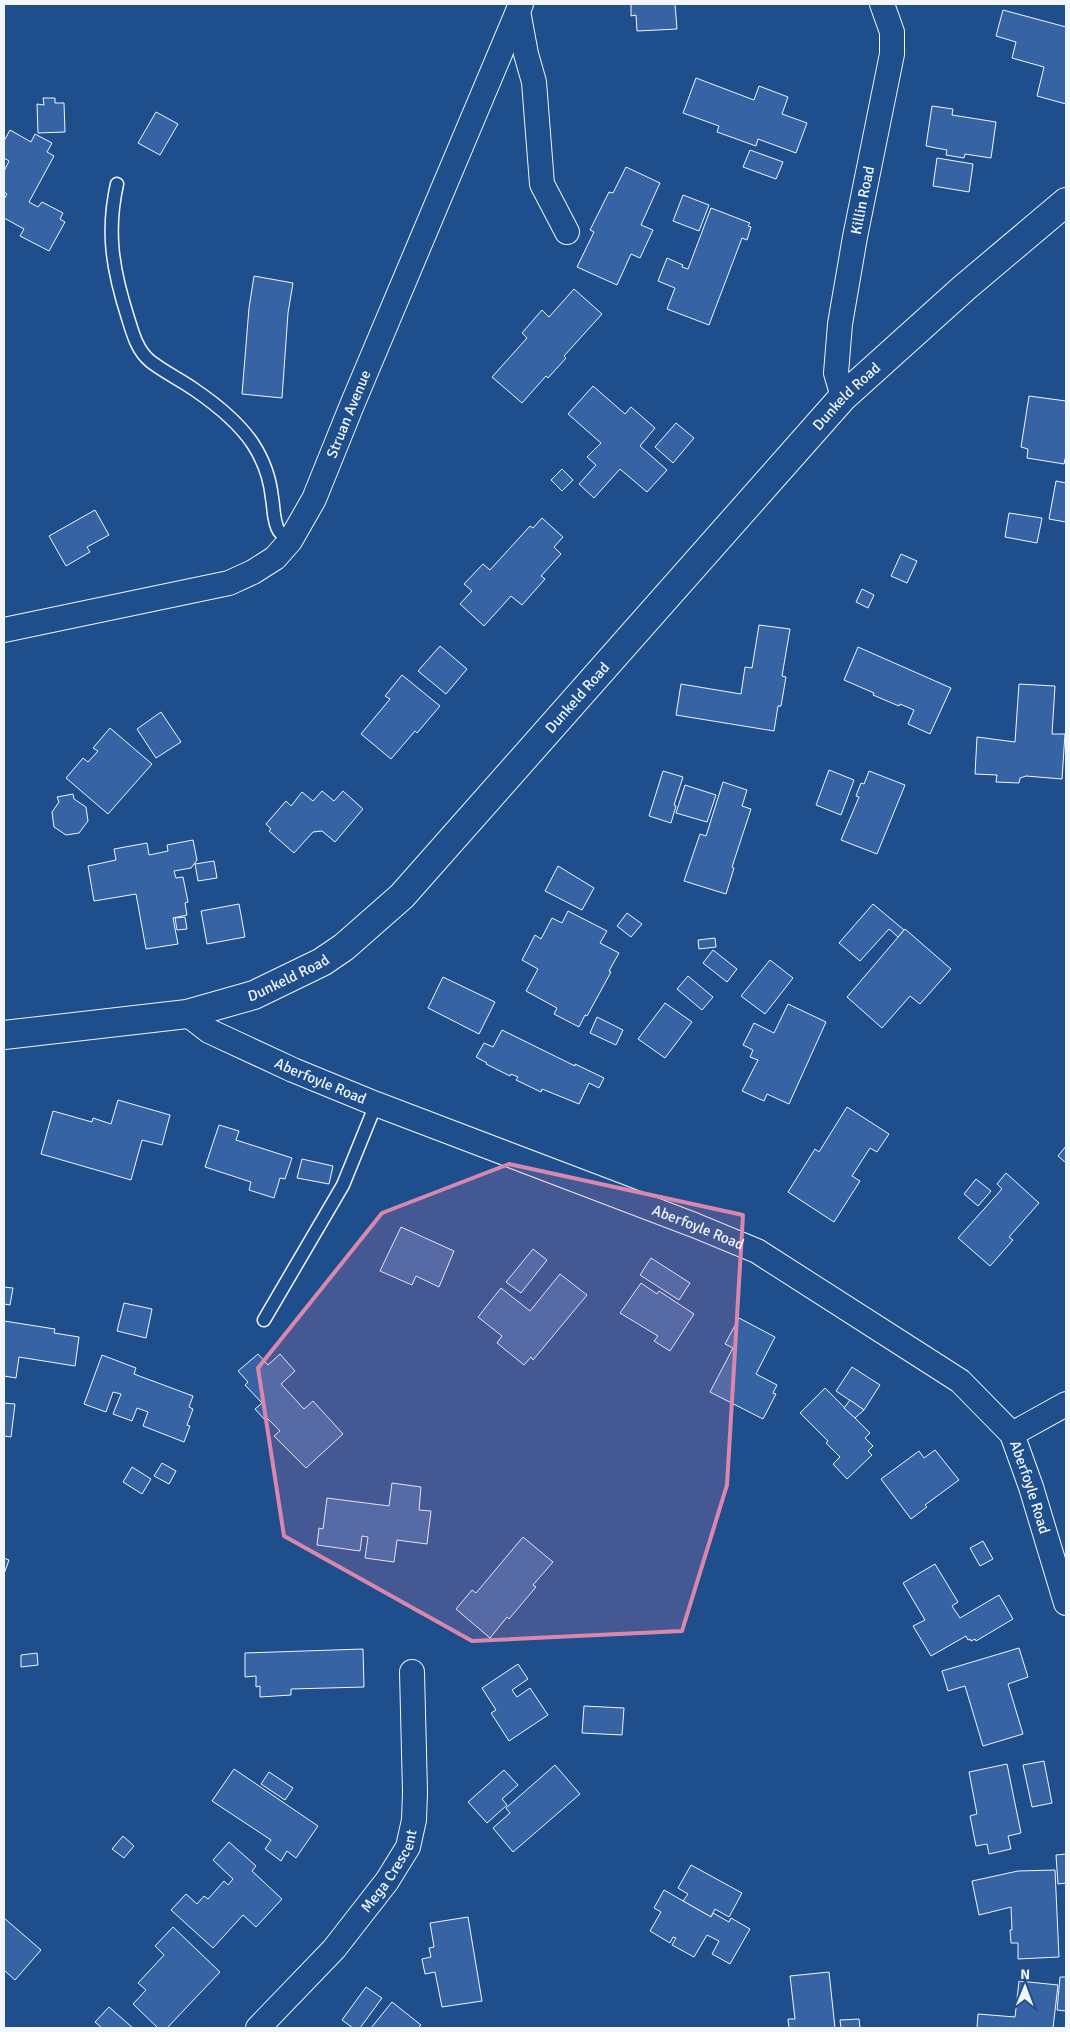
<svg xmlns="http://www.w3.org/2000/svg" width="1070" height="2032" viewBox="0 0 1070 2032" font-family="Signika,sans-serif">
	<style>
		.building { fill: #3563a3; stroke: #f2f6ff }
		.lines { fill: none; stroke-linecap: round; stroke-linejoin: round }
		.service-casing { stroke: #f2f6ff; stroke-width: 15 }
		.minor-casing { stroke: #f2f6ff; stroke-width: 26 }
		.secondary-casing { stroke: #f2f6ff; stroke-width: 30 }
		.service { stroke: #1f4e8c; stroke-width: 12 }
		.minor { stroke: #1f4e8c; stroke-width: 24 }
		.secondary { stroke: #1f4e8c; stroke-width: 28 }
		.marked { fill: #da87ad; fill-opacity: 0.2; stroke: #da87ad; stroke-width: 4; stroke-linejoin: round }
		.labels { text-anchor: middle; stroke-width: 4; stroke-linejoin: round; paint-order: stroke }
		.street-label { font-size: 15px; fill: #f2f6ff; stroke: #1f4e8c }
	</style>
	<rect width="100%" height="100%" fill="#1f4e8c"/>
	<g class="building">
		<polygon points="631,4 675,4 677,29 637,31 636,15 631,16"/>
		<polygon points="1003,10 1066,27 1066,104 1037,96 1044,67 1012,58 1016,42 996,36"/>
		<polygon points="696,78 754,100 759,86 788,97 782,114 807,123 796,153 758,139 756,146 717,132 719,126 683,113"/>
		<polygon points="43,98 55,98 55,103 64,103 65,132 38,133 37,104 44,105"/>
		<polygon points="932,106 953,109 952,115 996,122 991,158 965,154 964,158 946,155 947,150 926,146"/>
		<polygon points="156,112 178,124 160,155 138,143"/>
		<polygon points="10,130 31,142 35,134 52,143 47,152 54,156 29,202 38,207 42,202 63,213 60,219 65,222 49,251 20,236 24,229 4,218 4,199 7,194 4,192 4,171 9,161 4,158 4,141"/>
		<polygon points="750,150 783,162 776,179 743,167"/>
		<polygon points="937,158 973,164 969,192 933,186"/>
		<polygon points="626,167 660,183 641,225 653,230 640,258 631,254 617,285 577,267 594,232 590,230 609,192 613,193"/>
		<polygon points="683,195 709,205 699,231 673,221"/>
		<polygon points="711,208 750,223 748,226 751,227 747,240 742,238 709,325 667,309 675,288 658,281 667,258 683,265 682,267 688,269"/>
		<polygon points="254,276 293,283 288,313 282,398 242,394 249,308"/>
		<polygon points="574,289 602,314 564,356 566,358 548,378 546,376 522,403 492,377 527,338 522,333 542,310 549,317"/>
		<polygon points="593,386 625,414 631,407 655,428 640,446 667,470 647,492 620,469 594,498 579,484 596,465 587,457 601,443 568,414"/>
		<polygon points="1029,396 1066,401 1066,455 1064,464 1027,458 1028,449 1021,447"/>
		<polygon points="676,423 694,438 673,463 655,447"/>
		<polygon points="562,469 573,480 562,491 551,480"/>
		<polygon points="1056,481 1066,483 1066,522 1049,519"/>
		<polygon points="95,510 109,535 87,547 90,552 66,566 49,536"/>
		<polygon points="1009,513 1042,518 1037,543 1005,537"/>
		<polygon points="542,518 563,537 554,547 561,554 541,576 545,579 522,605 511,596 484,626 460,604 472,591 464,584 483,564 490,570 530,526 533,528"/>
		<polygon points="901,554 917,561 907,583 891,576"/>
		<polygon points="862,589 874,595 868,608 856,602"/>
		<polygon points="759,625 790,629 782,676 786,677 781,706 778,706 774,731 676,715 681,684 741,694 745,667 752,668"/>
		<polygon points="440,646 467,669 446,694 418,671"/>
		<polygon points="858,647 951,688 930,734 908,724 914,710 900,704 899,706 873,695 874,693 844,680"/>
		<polygon points="402,675 440,706 417,733 415,731 391,759 361,734 390,699 385,696"/>
		<polygon points="1019,684 1055,686 1052,734 1065,734 1062,779 1026,776 1020,778 1019,783 996,782 997,775 975,774 977,737 1015,742"/>
		<polygon points="161,712 181,742 156,758 137,729"/>
		<polygon points="110,728 152,764 108,814 66,778 83,758 88,762 98,751 93,748"/>
		<polygon points="829,770 854,780 841,815 816,805"/>
		<polygon points="663,771 683,777 674,805 676,806 671,823 649,816"/>
		<polygon points="869,771 905,785 877,854 841,840 859,797 856,796 861,783 864,784"/>
		<polygon points="723,782 747,790 742,806 751,809 732,867 734,868 726,894 684,881 700,834 706,836"/>
		<polygon points="685,785 716,795 707,822 676,813"/>
		<polygon points="322,791 334,801 343,791 363,809 335,842 322,831 313,832 294,853 269,831 271,829 266,824 286,801 291,806 302,792 313,801"/>
		<polygon points="73,794 74,799 86,807 88,821 79,833 66,835 54,827 52,812 59,802 57,797"/>
		<polygon points="193,840 197,860 191,868 174,871 176,878 183,877 188,902 185,903 187,915 173,918 178,944 146,949 136,894 94,901 88,866 116,860 114,849 147,843 149,855 168,851 167,845"/>
		<polygon points="214,861 217,878 198,881 195,864"/>
		<polygon points="558,866 594,888 582,910 545,891"/>
		<polygon points="239,904 245,937 207,944 201,911"/>
		<polygon points="873,904 904,930 898,937 889,929 860,961 839,943"/>
		<polygon points="568,911 607,931 600,943 619,953 609,971 611,972 587,1016 585,1015 579,1027 554,1014 557,1008 526,991 538,969 522,960 535,935 541,939 552,918 562,923"/>
		<polygon points="627,913 642,924 631,937 617,926"/>
		<polygon points="185,917 187,929 177,930 175,918"/>
		<polygon points="905,929 951,969 920,1004 910,996 882,1028 847,997"/>
		<polygon points="715,938 716,947 699,949 698,940"/>
		<polygon points="713,950 737,969 727,982 703,963"/>
		<polygon points="770,960 793,978 765,1014 741,996"/>
		<polygon points="688,976 713,997 702,1010 677,989"/>
		<polygon points="443,977 495,1002 479,1034 428,1008"/>
		<polygon points="665,1003 692,1022 665,1058 638,1039"/>
		<polygon points="788,1004 826,1022 789,1104 767,1094 764,1101 742,1091 758,1060 750,1057 753,1050 743,1045 754,1023 774,1033"/>
		<polygon points="597,1017 623,1030 616,1045 590,1033"/>
		<polygon points="502,1030 575,1066 575,1064 604,1078 599,1088 589,1083 579,1104 542,1089 541,1092 516,1080 518,1077 511,1074 510,1076 486,1064 487,1063 476,1057 484,1043 493,1047"/>
		<polygon points="118,1100 170,1115 162,1145 142,1140 131,1180 41,1154 53,1111 92,1122 93,1118 111,1124"/>
		<polygon points="847,1107 889,1134 877,1152 870,1148 852,1176 860,1181 834,1222 788,1192 815,1149 819,1152"/>
		<polygon points="219,1125 239,1131 236,1140 292,1158 285,1179 280,1178 274,1198 249,1190 251,1182 205,1167"/>
		<polygon points="1066,1146 1066,1163 1058,1156"/>
		<polygon points="302,1159 333,1166 329,1184 297,1178"/>
		<polygon points="1006,1173 1039,1203 1009,1237 1013,1240 990,1266 958,1238 1002,1189 997,1184"/>
		<polygon points="976,1179 991,1191 978,1206 964,1194"/>
		<polygon points="401,1227 454,1251 439,1287 416,1276 412,1285 380,1271"/>
		<polygon points="533,1249 547,1260 521,1293 506,1282"/>
		<polygon points="651,1258 690,1283 679,1300 640,1275"/>
		<polygon points="560,1274 587,1295 533,1360 531,1357 524,1365 497,1343 502,1336 478,1317 501,1288 530,1311"/>
		<polygon points="641,1283 657,1294 659,1291 694,1314 670,1351 654,1341 658,1336 620,1313"/>
		<polygon points="4,1287 13,1288 10,1305 4,1304"/>
		<polygon points="124,1303 152,1309 146,1338 117,1331"/>
		<polygon points="739,1318 775,1337 756,1374 777,1385 773,1393 776,1394 763,1419 710,1392 733,1348 725,1344"/>
		<polygon points="4,1321 55,1329 54,1333 79,1337 75,1366 19,1357 16,1378 4,1376"/>
		<polygon points="258,1354 268,1365 280,1354 295,1371 281,1384 304,1409 313,1401 343,1434 306,1468 274,1436 280,1431 267,1418 265,1420 255,1409 262,1403 245,1385 248,1382 238,1371"/>
		<polygon points="102,1355 136,1368 134,1374 193,1396 189,1407 193,1409 187,1425 190,1426 184,1442 143,1426 148,1412 137,1408 132,1421 113,1414 121,1394 113,1392 106,1412 84,1404"/>
		<polygon points="852,1367 880,1385 864,1410 836,1391"/>
		<polygon points="825,1388 870,1433 865,1438 873,1446 868,1451 872,1455 847,1479 833,1464 840,1457 826,1443 828,1441 800,1413"/>
		<polygon points="850,1400 864,1410 855,1418 844,1408"/>
		<polygon points="4,1403 15,1404 11,1437 4,1436"/>
		<polygon points="935,1450 959,1480 925,1505 927,1507 911,1519 881,1479 919,1451 924,1458"/>
		<polygon points="162,1463 176,1471 169,1484 154,1476"/>
		<polygon points="132,1467 151,1479 142,1494 123,1482"/>
		<polygon points="392,1483 421,1487 419,1510 431,1511 427,1544 397,1540 394,1562 365,1558 368,1537 362,1536 360,1551 317,1545 319,1528 323,1529 327,1498 389,1506"/>
		<polygon points="523,1537 553,1562 533,1585 536,1587 509,1619 507,1617 490,1638 456,1609 472,1590 476,1593"/>
		<polygon points="983,1541 993,1559 980,1566 970,1548"/>
		<polygon points="4,1558 9,1560 4,1574"/>
		<polygon points="935,1564 958,1602 952,1606 960,1618 999,1595 1013,1619 976,1641 975,1639 971,1641 970,1639 968,1640 966,1636 931,1656 913,1626 925,1620 903,1583"/>
		<polygon points="1019,1648 1028,1677 1008,1684 1023,1734 983,1746 965,1686 948,1691 942,1671"/>
		<polygon points="363,1649 364,1687 291,1689 291,1695 260,1697 260,1686 256,1687 256,1676 245,1677 245,1653"/>
		<polygon points="37,1653 38,1665 21,1667 21,1655"/>
		<polygon points="518,1664 528,1679 512,1690 517,1697 530,1688 548,1715 509,1741 491,1713 496,1710 482,1688"/>
		<polygon points="584,1706 624,1708 622,1735 582,1733"/>
		<polygon points="1044,1761 1052,1803 1032,1807 1023,1765"/>
		<polygon points="1007,1764 1021,1833 1008,1836 1011,1849 989,1854 987,1844 976,1846 970,1816 977,1814 969,1772"/>
		<polygon points="555,1765 580,1794 513,1852 493,1828 510,1813 506,1808"/>
		<polygon points="234,1769 318,1826 296,1858 287,1851 281,1861 265,1849 271,1840 212,1801"/>
		<polygon points="504,1770 518,1785 502,1799 507,1805 487,1823 468,1802"/>
		<polygon points="269,1772 293,1788 285,1800 261,1784"/>
		<polygon points="123,1836 134,1846 124,1858 112,1849"/>
		<polygon points="229,1842 256,1866 252,1871 282,1899 256,1927 243,1915 213,1948 171,1910 186,1894 197,1904 204,1896 208,1899 224,1881 228,1885 233,1879 213,1860"/>
		<polygon points="1066,1854 1066,1883 1058,1884 1056,1855"/>
		<polygon points="691,1865 742,1893 729,1917 715,1909 711,1917 683,1901 688,1894 678,1888"/>
		<polygon points="1055,1870 1059,1957 1018,1959 1018,1943 1011,1943 1010,1930 1012,1930 1011,1907 979,1915 972,1881 1018,1871"/>
		<polygon points="664,1890 711,1917 713,1913 729,1922 731,1918 750,1929 730,1964 712,1954 719,1941 707,1935 694,1957 672,1945 676,1938 673,1937 670,1943 650,1931 661,1912 654,1908"/>
		<polygon points="468,1917 482,2001 442,2007 435,1972 425,1974 422,1959 431,1957 429,1948 434,1947 430,1923"/>
		<polygon points="4,1918 41,1950 15,1980 4,1970"/>
		<polygon points="173,1927 220,1972 167,2028 158,2028 133,2004 146,1990 138,1983 164,1955 155,1946"/>
		<polygon points="829,1972 835,2028 789,2028 788,2019 795,2019 790,1976"/>
		<polygon points="1060,1977 1066,1977 1066,2011 1057,2010"/>
		<polygon points="1019,1981 1058,1985 1053,2028 977,2028 978,2014 1015,2017"/>
		<polygon points="366,1987 382,1998 360,2028 353,2028 342,2020"/>
		<polygon points="392,2002 421,2025 418,2028 371,2028"/>
		<polygon points="109,2007 133,2028 102,2028 95,2022"/>
		<polygon points="859,2019 860,2028 841,2028 840,2020"/>
	</g>
	<g class="lines">
		<defs>
			<g id="service">
				<path d="M117 184C106 233 113 271 128 318 133 334 137 350 150 361 164 372 181 380 195 390 217 405 239 423 253 444 264 461 270 478 272 498 274 508 273 522 279 531 282 535 287 538 290 541"/>
				<polyline points="264,1320 343,1185 376,1104"/>
			</g>
			<g id="minor">
				<polyline points="518,11 526,54 534,82 542,184 567,232"/>
				<path id="s1" d="M843 397 836 373 840 324 855 237 892 54V32L882 4"/>
				<path id="s2" d="M4 630 229 583 253 572 275 558 290 541 314 499 352 405 521 4"/>
				<path id="s3" d="M187 1014 209 1031 293 1070 376 1104 694 1225 757 1251 960 1381 1012 1434 1031 1487 1066 1603"/>
				<polyline points="1012,1434 1066,1404"/>
				<path id="s4" d="M258 2028 334 1949 387 1881 408 1847 414 1820 415 1792 412 1672"/>
			</g>
			<g id="secondary">
				<path id="s5" d="M4 1035 187 1014 254 995 322 962 344 947 402 896 843 397 964 288 1066 202"/>
			</g>
		</defs>
		<use href="#service" class="service-casing"/>
		<use href="#minor" class="minor-casing"/>
		<use href="#secondary" class="secondary-casing"/>
		<use href="#service" class="service"/>
		<use href="#minor" class="minor"/>
		<use href="#secondary" class="secondary"/>
	</g>
	<path class="marked" d="M509 1164 743 1215 727 1485 682 1631 472 1641 284 1536 258 1368 382 1213Z"/>
	<g class="labels">
		<g class="street-label">
			<text dy="5" stroke="none"><textPath href="#s1" startOffset="200">Killin Road</textPath></text>
			<text dy="5" stroke="none"><textPath href="#s5" startOffset="1102">Dunkeld Road</textPath></text>
			<text dy="5" stroke="none"><textPath href="#s2" startOffset="445">Struan Avenue</textPath></text>
			<text dy="5" stroke="none"><textPath href="#s5" startOffset="698">Dunkeld Road</textPath></text>
			<text dy="5" stroke="none"><textPath href="#s5" startOffset="292">Dunkeld Road</textPath></text>
			<text dy="5" stroke="none"><textPath href="#s3" startOffset="150">Aberfoyle Road</textPath></text>
			<text dy="5" stroke="none"><textPath href="#s3" startOffset="555">Aberfoyle Road</textPath></text>
			<text dy="5" stroke="none"><textPath href="#s3" startOffset="990">Aberfoyle Road</textPath></text>
			<text dy="5" stroke="none"><textPath href="#s4" startOffset="206">Mega Crescent</textPath></text>
		</g>
	</g>
	<rect width="1070" height="2032" fill="none" stroke="#f2f6ff" stroke-width="10"/>
	<g transform="translate(1025 1987) rotate(1)" stroke="#1f4e8c" stroke-width="4" paint-order="stroke">
	<path d="M0-4L9 19L0 12L-9 19Z" fill="#f2f6ff"/>
	<text y="-8" font-size="14" font-weight="bold" text-anchor="middle" fill="#f2f6ff">N</text>
	</g>
</svg>
